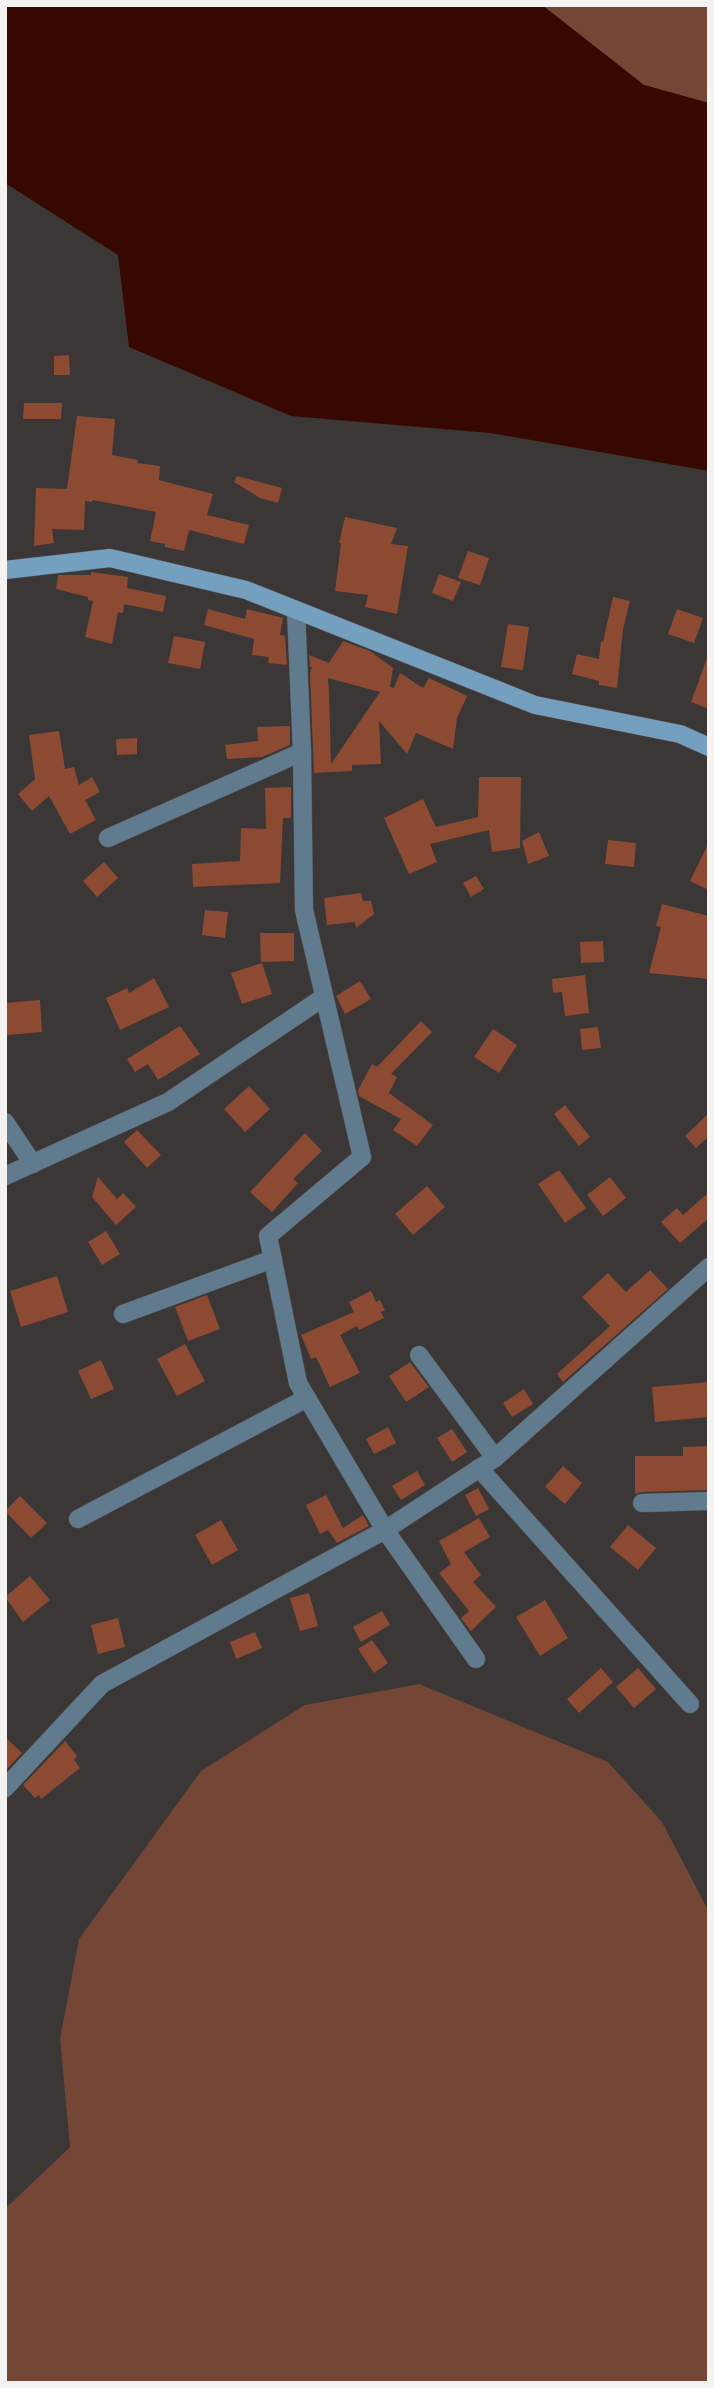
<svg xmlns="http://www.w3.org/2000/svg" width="714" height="2388" viewBox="0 0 714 2388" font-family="'IBM Plex Serif',serif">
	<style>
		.green { fill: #734636 }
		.water { fill: #360800 }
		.building { fill: #8c4a33; fill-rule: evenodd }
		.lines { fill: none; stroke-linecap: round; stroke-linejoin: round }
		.minor-casing { stroke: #585554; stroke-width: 19 }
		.secondary-casing { stroke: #585554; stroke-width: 19 }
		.minor { stroke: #607a8e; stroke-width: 18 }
		.secondary { stroke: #759fbe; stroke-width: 18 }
	</style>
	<rect width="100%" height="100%" fill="#3a3736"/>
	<g class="green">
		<polygon points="542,5 709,5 709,103 644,85"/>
		<polygon points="419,1684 608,1762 662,1822 709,1912 709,2383 5,2383 5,2209 70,2147 60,2039 79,1939 201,1771 305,1705"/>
	</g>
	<polygon class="water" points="5,5 542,5 644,85 709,103 709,471 490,433 291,416 129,347 118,255 5,183"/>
	<g class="building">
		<polygon points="69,355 70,375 54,375 54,356"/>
		<polygon points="24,403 62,403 61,419 23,419"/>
		<polygon points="77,416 115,419 112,455 138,460 137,463 160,466 159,480 213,494 207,515 249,525 244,544 189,530 184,551 165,547 165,544 150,541 156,512 93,500 92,502 85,501 84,530 52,529 54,543 34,546 36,488 67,489"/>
		<polygon points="237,476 282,488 278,503 260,498 234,482"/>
		<polygon points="345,517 397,528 391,544 408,546 397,614 365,607 368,595 335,591 341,543 339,543"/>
		<polygon points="468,551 489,558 480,585 458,578"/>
		<polygon points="91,572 128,577 127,588 166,596 163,612 124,604 123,613 118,612 112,644 85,637 93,601 88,600 88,597 56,589 58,575 91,575"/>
		<polygon points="439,574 461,582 453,601 432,593"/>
		<polygon points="613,597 630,601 623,629 617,688 599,685 599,681 572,674 577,654 599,659 601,641 603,642"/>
		<polygon points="208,609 245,619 247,609 283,618 280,635 285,636 287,665 268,663 269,657 252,655 254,639 204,625"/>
		<polygon points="677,609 703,618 694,643 668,634"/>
		<polygon points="508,624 529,627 523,670 501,667"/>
		<polygon points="174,636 205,642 200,669 168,663"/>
		<path d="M343 641 370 651 393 668 390 687 394 688 400 673 423 688 429 678 467 696 457 718 453 749 416 733 407 754 379 721 381 764 352 765V771L314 773 310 673 312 667H310L309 655 329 663ZM328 678 380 692 331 764 329 692Z"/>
		<polygon points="707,658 709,658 709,709 691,702"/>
		<polygon points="290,726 290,745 262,757 227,759 225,745 258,741 257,727"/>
		<polygon points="59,731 65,769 74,767 79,785 92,777 100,792 85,800 96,820 70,834 49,796 32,811 18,794 35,779 29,735"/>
		<polygon points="137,738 137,754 117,755 116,739"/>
		<polygon points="479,777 521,777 520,848 492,852 489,830 430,844 437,862 409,874 384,818 423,799 436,827 478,817"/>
		<polygon points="291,787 291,818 283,818 280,883 193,887 192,864 240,861 241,828 266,829 265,788"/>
		<polygon points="539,832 549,856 528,864 522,841"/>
		<polygon points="608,840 636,843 634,867 605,864"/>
		<polygon points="709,842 709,890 690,881"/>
		<polygon points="104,862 118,878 97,897 83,881"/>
		<polygon points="476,876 484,889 471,897 463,883"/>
		<polygon points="361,893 363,901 371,901 374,914 356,928 355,922 327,925 324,898"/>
		<polygon points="662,904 709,916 709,979 649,973 661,927 656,926"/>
		<polygon points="205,910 228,912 225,938 202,935"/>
		<polygon points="260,933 294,933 294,961 261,962"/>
		<polygon points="603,941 604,962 581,963 580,942"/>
		<polygon points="262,963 272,994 242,1004 231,973"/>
		<polygon points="585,975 589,1013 565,1016 562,992 553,993 552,979"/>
		<polygon points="154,978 169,1007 120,1030 106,998 127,988 129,993"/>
		<polygon points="360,981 371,999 345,1014 336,996"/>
		<polygon points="40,1000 42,1032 7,1035 5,1003"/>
		<polygon points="421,1021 432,1032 391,1074 397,1077 389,1093 433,1125 417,1146 393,1130 401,1119 359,1096 358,1090 372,1064 377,1067"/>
		<polygon points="180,1026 200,1054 158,1080 148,1064 135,1072 127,1059"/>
		<polygon points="598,1027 601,1048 582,1050 580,1029"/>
		<polygon points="493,1029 517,1045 499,1073 474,1057"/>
		<polygon points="249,1086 270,1109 245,1132 224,1109"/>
		<polygon points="565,1105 590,1137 579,1146 554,1114"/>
		<polygon points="709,1113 709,1136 696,1148 685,1136"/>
		<polygon points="137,1130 161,1155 147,1168 124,1142"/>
		<polygon points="305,1133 322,1151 293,1179 298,1183 272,1212 250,1192"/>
		<polygon points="559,1170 586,1208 565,1223 538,1184"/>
		<polygon points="98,1177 117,1199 123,1193 136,1207 116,1225 92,1197"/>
		<polygon points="610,1177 626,1198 603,1216 587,1195"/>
		<polygon points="427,1186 445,1207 413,1235 395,1214"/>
		<polygon points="709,1192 709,1218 680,1243 661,1222 677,1208 683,1215"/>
		<polygon points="106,1231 120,1254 102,1265 88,1242"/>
		<polygon points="650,1270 668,1289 563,1382 557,1374 610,1326 582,1297 608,1273 626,1292"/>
		<polygon points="57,1276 68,1312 21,1327 10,1291"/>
		<polygon points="371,1291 376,1302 380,1300 385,1310 381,1312 384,1318 359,1330 357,1326 340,1335 360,1373 330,1387 316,1357 311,1359 301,1335 354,1312 349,1302"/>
		<polygon points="207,1295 220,1329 188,1341 175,1307"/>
		<polygon points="185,1344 205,1381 177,1396 157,1359"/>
		<polygon points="101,1360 114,1389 91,1399 78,1371"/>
		<polygon points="410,1362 429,1387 406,1402 389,1376"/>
		<polygon points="709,1382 709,1417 655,1422 652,1387"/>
		<polygon points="524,1389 533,1404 512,1417 503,1403"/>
		<polygon points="388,1427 396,1443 374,1454 366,1439"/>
		<polygon points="452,1429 467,1452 452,1462 437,1438"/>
		<polygon points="709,1446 709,1490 642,1492 635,1494 635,1456 683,1456 683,1447"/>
		<polygon points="563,1466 582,1483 565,1504 545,1487"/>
		<polygon points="417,1471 425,1485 401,1500 392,1486"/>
		<polygon points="478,1488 489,1509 476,1516 465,1495"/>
		<polygon points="326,1495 343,1528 363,1515 369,1526 337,1543 328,1530 320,1534 306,1505"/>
		<polygon points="20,1496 47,1523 31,1538 5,1511"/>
		<polygon points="479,1518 490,1537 464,1552 481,1575 473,1582 496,1607 471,1631 461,1618 469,1611 439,1573 451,1564 439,1541"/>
		<polygon points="221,1520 238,1550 212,1565 195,1535"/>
		<polygon points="628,1525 656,1548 638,1570 610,1547"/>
		<polygon points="30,1576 50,1600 23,1622 5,1597"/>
		<polygon points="309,1593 318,1626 300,1631 290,1598"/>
		<polygon points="545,1600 568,1638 540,1656 516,1617"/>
		<polygon points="382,1611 390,1625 361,1642 353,1627"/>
		<polygon points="118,1618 125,1647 98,1654 91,1625"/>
		<polygon points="255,1632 262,1648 236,1659 230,1642"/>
		<polygon points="372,1640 388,1663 374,1673 358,1649"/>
		<polygon points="601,1668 613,1682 579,1713 567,1699"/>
		<polygon points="638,1668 656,1689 634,1708 616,1687"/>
		<polygon points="5,1737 22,1753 7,1769 5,1768"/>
		<polygon points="65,1741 77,1756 74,1760 80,1768 41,1799 39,1795 35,1798 23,1785"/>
	</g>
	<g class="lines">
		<defs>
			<g id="minor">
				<polyline points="296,610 302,752 304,910 362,1157 268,1236 298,1383 385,1530 476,1659"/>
				<polyline points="108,838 302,752"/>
				<polyline points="5,1122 33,1164"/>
				<polyline points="5,1176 168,1102 324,997"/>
				<polyline points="123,1314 273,1259"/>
				<polyline points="419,1355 495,1458"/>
				<polyline points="479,1468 690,1704"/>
				<polyline points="642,1503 709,1501"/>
				<polyline points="78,1519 307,1398"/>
				<polyline points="5,1788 102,1684 385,1530 495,1458 709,1267"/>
			</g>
			<polyline id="secondary" points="5,570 110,558 246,590 535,705 680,734 709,747"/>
		</defs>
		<use href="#minor" class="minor-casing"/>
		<use href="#secondary" class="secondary-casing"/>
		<use href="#minor" class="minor"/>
		<use href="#secondary" class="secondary"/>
	</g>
	<rect width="714" height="2388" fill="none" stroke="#f5f2f2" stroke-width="14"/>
</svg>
